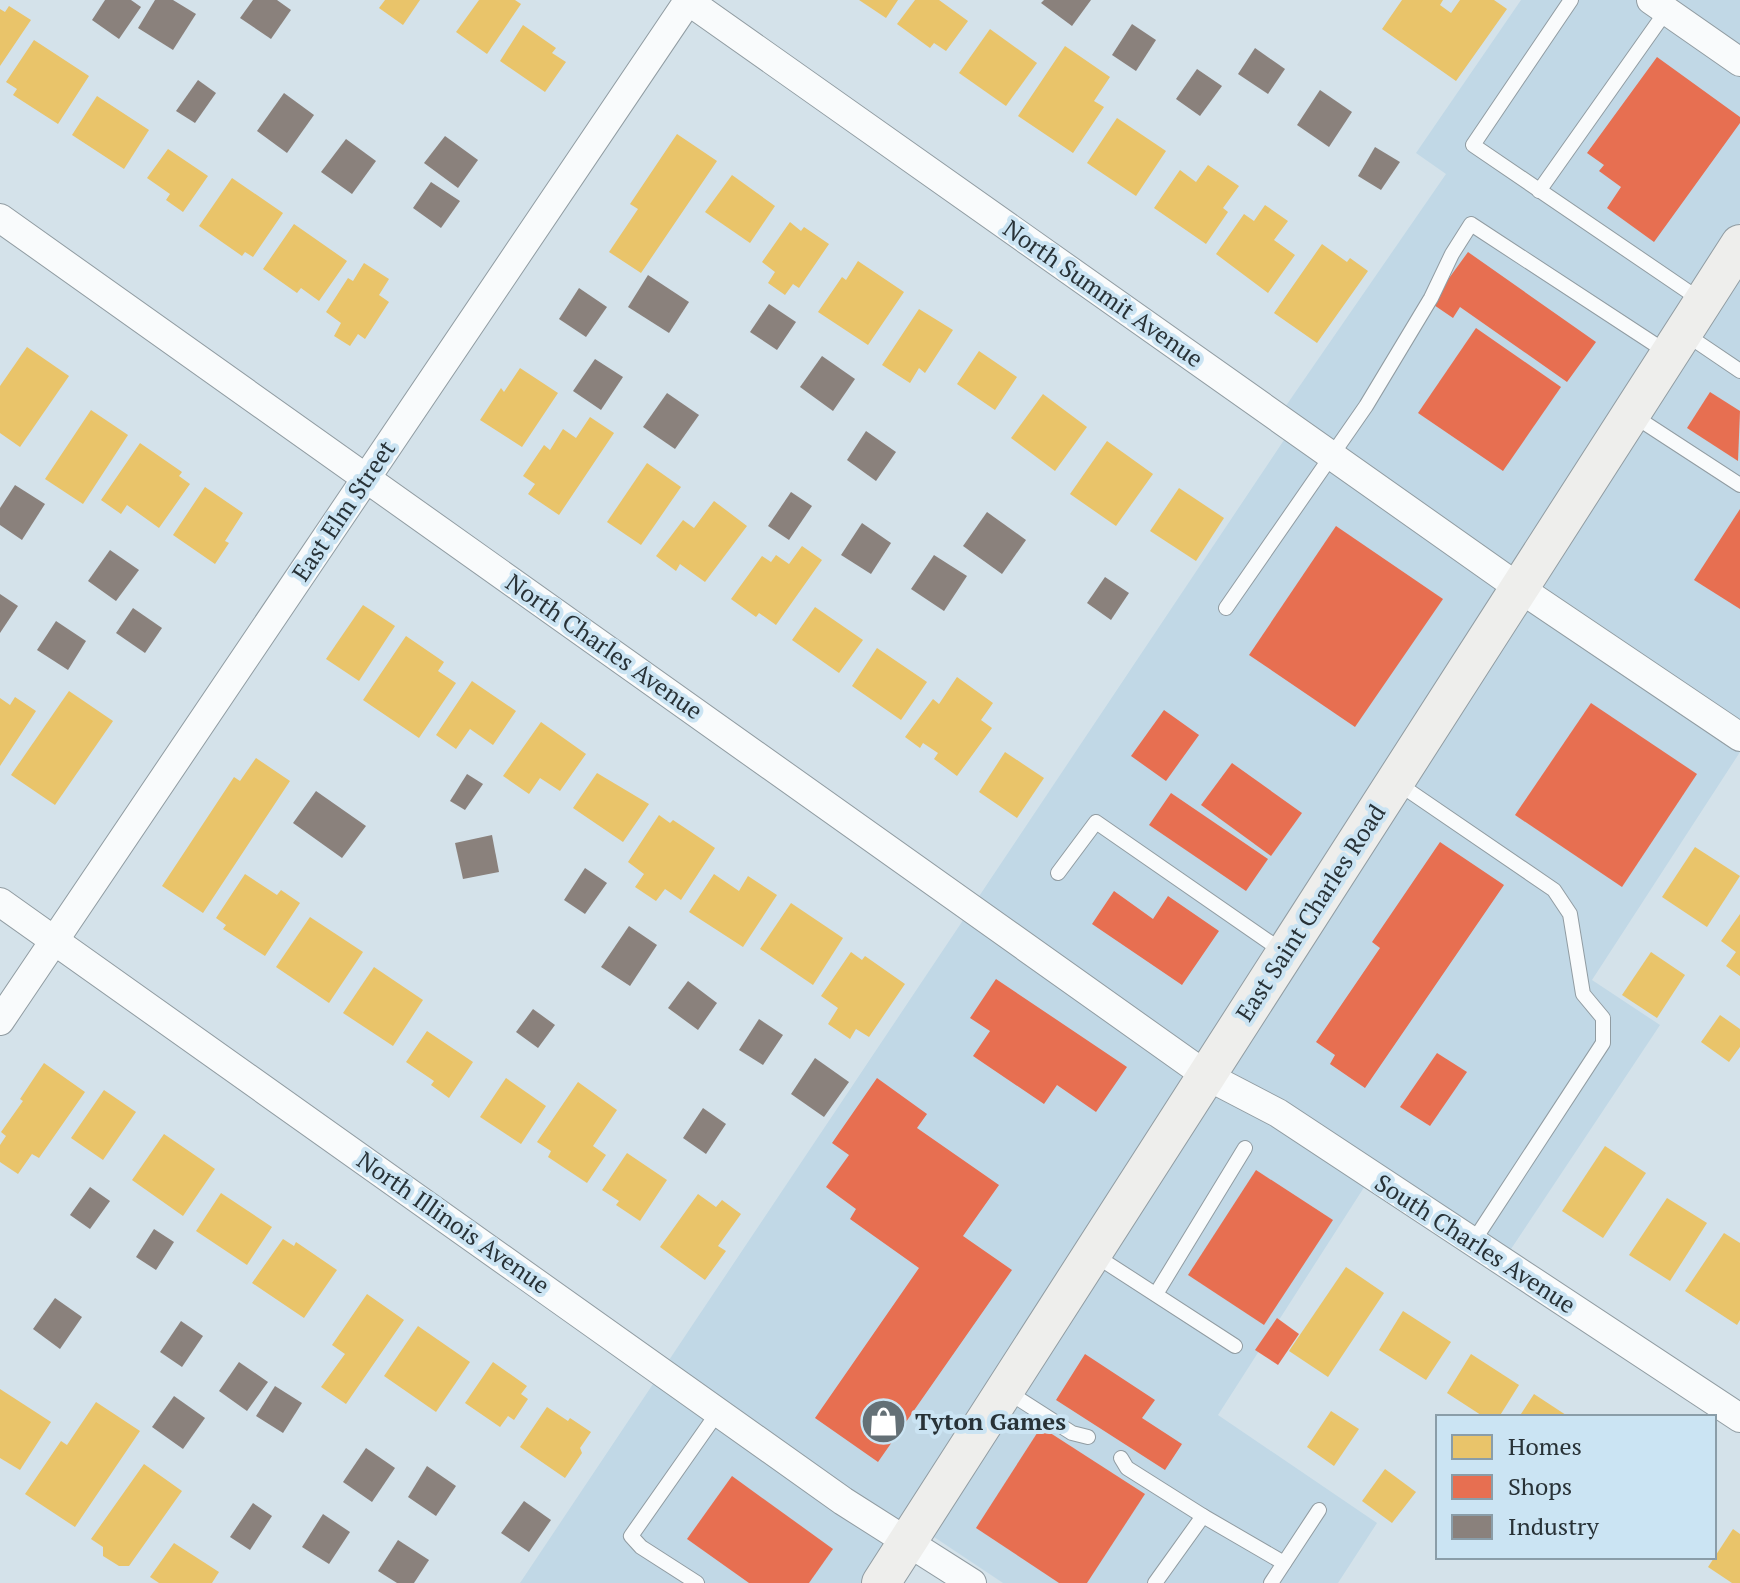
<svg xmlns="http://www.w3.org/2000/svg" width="1740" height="1583" viewBox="0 0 1740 1583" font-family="'PT Serif',serif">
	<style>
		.built { fill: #c1d8e6 }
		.homes { fill: #e9c46a }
		.shops { fill: #e76f51 }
		.industry { fill: #8a817c }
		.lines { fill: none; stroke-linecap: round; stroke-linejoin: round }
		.lane-casing { stroke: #919ca2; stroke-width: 16 }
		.street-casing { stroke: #919ca2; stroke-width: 30 }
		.secondary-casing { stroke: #919ca2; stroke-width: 40 }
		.lane { stroke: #f9fbfc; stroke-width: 14 }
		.street { stroke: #f9fbfc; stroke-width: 28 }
		.secondary { stroke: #eeeeec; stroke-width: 38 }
		.labels { text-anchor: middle; stroke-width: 8; stroke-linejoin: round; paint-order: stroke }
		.street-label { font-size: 24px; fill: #283237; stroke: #cbe4f3 }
		.poi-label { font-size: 24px; font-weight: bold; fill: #283237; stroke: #cbe4f3; text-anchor: start }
	</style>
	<rect width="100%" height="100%" fill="#d4e2ea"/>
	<g class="built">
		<polygon points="1521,0 1740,0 1740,222 1515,575 1281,413 1446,174 1416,153"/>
		<polygon points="1740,267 1740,752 1592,980 1660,1025 1509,1252 1379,1164 1218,1415 1377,1523 1338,1583 1003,1583 931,1535"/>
		<polygon points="1288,434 1504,590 870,1583 520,1583"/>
	</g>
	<g class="homes">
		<polygon points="385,0 420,0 403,25 379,8"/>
		<polygon points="479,0 515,0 521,4 487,54 456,32"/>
		<polygon points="859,0 898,0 886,18"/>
		<polygon points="915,0 939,0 968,21 946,51 934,43 930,48 897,24"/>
		<polygon points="1402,0 1443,0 1440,5 1451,13 1460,0 1494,0 1507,9 1456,81 1382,29"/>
		<polygon points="9,6 31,20 0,66 0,9 5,12"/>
		<polygon points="523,25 556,48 552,53 566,62 545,92 500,61"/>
		<polygon points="990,29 1037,63 1006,106 959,73"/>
		<polygon points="34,40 89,76 58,124 13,95 17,89 6,82"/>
		<polygon points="1065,46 1110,77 1094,101 1104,107 1073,153 1018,116"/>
		<polygon points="97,96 149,130 124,169 72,135"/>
		<polygon points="1117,118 1166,151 1136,196 1087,163"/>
		<polygon points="677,134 717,161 641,273 609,252 638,209 630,204"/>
		<polygon points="168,149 208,176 183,212 166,200 170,194 147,178"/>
		<polygon points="1208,165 1239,186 1223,208 1228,212 1206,244 1154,208 1180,170 1196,182"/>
		<polygon points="732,175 775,206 750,243 705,212"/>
		<polygon points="232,178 283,213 253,257 245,252 242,256 199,226"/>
		<polygon points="1265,205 1288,221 1274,240 1295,255 1268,293 1216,254 1244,214 1254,221"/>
		<polygon points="790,222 801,231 804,227 829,244 799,288 793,284 785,295 768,283 775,272 762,262"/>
		<polygon points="294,224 347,261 319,301 301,288 297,293 263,269"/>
		<polygon points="1322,244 1347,262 1350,258 1368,271 1317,343 1274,313"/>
		<polygon points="858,261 904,292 868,345 818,312 842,277 846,280"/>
		<polygon points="364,263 389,279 379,295 389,302 365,339 358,334 350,346 334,336 341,323 326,312 348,278 353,281"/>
		<polygon points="919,309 953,330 925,373 919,368 910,383 882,365"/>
		<polygon points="27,347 69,376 20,447 0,433 0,386"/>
		<polygon points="979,351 1017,377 995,410 957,384"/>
		<polygon points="520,368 558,393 522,447 480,420 501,388 504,392"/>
		<polygon points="1043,394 1087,427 1055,471 1011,438"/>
		<polygon points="91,410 128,435 83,504 45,479"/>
		<polygon points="590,417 614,433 559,515 528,494 535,484 523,476 544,445 550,450 563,429 576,438"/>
		<polygon points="1107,441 1153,474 1116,526 1070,494"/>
		<polygon points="140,443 182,472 179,476 190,484 159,528 127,505 121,514 101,500"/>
		<polygon points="647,463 681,487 641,545 607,522"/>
		<polygon points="205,487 243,513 225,541 229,543 215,564 173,535"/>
		<polygon points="1179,488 1224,518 1196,561 1150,531"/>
		<polygon points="714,501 747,526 705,582 680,564 676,571 656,556 683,520 694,528"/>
		<polygon points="802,546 822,560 776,625 759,613 756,617 731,599 762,556 771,562 776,555 789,564"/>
		<polygon points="363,605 395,626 359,681 326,659"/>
		<polygon points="815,607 863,640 839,673 792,640"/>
		<polygon points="406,636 444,662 438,671 456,683 419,738 363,700"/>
		<polygon points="877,648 927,682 901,720 852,686"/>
		<polygon points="957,677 993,703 981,720 992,728 957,776 934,759 938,753 923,743 920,748 905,737 933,699 939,704"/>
		<polygon points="472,681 516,711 493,745 470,729 456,749 436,735"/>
		<polygon points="69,691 113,721 55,805 11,775"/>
		<polygon points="15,697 36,711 0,766 0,698 10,705"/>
		<polygon points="541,722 586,754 560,791 540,778 529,794 503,776"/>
		<polygon points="1005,752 1044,778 1017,818 979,792"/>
		<polygon points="256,758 290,781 203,913 162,886 234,777 240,781"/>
		<polygon points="597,773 649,804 623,842 573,808"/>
		<polygon points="659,815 670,823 673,820 715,848 681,900 665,889 656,901 635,887 644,874 628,862"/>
		<polygon points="1695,847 1740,876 1707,927 1662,897"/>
		<polygon points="245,874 277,895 281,890 300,903 265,956 223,929 226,925 216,918"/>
		<polygon points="714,874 739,891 748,876 777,895 743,947 689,912"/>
		<polygon points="791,903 843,938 813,985 760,949"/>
		<polygon points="1740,914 1740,976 1726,966 1736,952 1721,941"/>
		<polygon points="310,917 363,952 329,1003 276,967"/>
		<polygon points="851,952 862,960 865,956 905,984 869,1037 856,1029 850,1039 828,1024 838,1008 821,996"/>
		<polygon points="1651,952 1685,975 1657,1018 1622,995"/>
		<polygon points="374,967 423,1000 393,1046 343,1013"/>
		<polygon points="1720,1015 1740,1029 1740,1047 1729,1062 1701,1042"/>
		<polygon points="427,1031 473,1062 449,1098 431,1085 434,1081 406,1062"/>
		<polygon points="44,1063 85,1092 39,1158 32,1154 18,1174 0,1162 0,1145 6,1136 1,1132 23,1101 20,1099"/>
		<polygon points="506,1078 546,1106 521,1144 480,1117"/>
		<polygon points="578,1082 617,1110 593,1146 606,1155 587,1183 548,1157 551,1151 537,1142"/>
		<polygon points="104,1090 136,1112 103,1160 71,1138"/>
		<polygon points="164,1134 215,1169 183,1216 132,1180"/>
		<polygon points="1605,1146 1646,1173 1603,1238 1562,1211"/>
		<polygon points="627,1153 667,1180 640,1221 616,1205 619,1201 602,1190"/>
		<polygon points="221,1193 272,1227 247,1265 196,1231"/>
		<polygon points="698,1194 716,1207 722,1200 741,1214 718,1246 726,1251 705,1280 660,1247"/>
		<polygon points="1667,1198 1707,1223 1670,1281 1629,1255"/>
		<polygon points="1724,1233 1740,1243 1740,1320 1737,1325 1685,1291"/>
		<polygon points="283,1239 294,1246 296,1242 337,1270 304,1318 252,1283"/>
		<polygon points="1346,1267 1384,1293 1328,1377 1289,1351"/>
		<polygon points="367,1294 404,1320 346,1404 321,1387 345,1354 332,1345"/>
		<polygon points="1403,1311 1451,1342 1426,1380 1379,1350"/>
		<polygon points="418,1326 470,1362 436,1412 384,1376"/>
		<polygon points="1471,1354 1519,1385 1499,1417 1484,1417 1447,1393"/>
		<polygon points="493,1362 527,1386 521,1394 528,1399 514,1420 508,1416 500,1427 465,1403"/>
		<polygon points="0,1389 51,1422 20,1470 0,1458"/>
		<polygon points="1534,1394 1569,1417 1519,1417"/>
		<polygon points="96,1402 140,1431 75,1527 25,1494 61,1441 67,1445"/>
		<polygon points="547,1407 568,1421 570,1418 591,1432 580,1448 582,1453 565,1478 520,1447"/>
		<polygon points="1331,1411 1359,1429 1334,1466 1307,1447"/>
		<polygon points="144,1464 182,1491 129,1566 119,1566 103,1556 103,1547 91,1539"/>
		<polygon points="1385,1469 1416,1492 1392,1523 1362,1501"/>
		<polygon points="1733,1529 1740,1534 1740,1583 1732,1583 1708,1567"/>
		<polygon points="174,1543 219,1572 212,1583 159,1583 150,1577"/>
	</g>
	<g class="shops">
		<polygon points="1657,57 1740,117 1740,123 1654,242 1607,208 1621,187 1599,171 1604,165 1587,153"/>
		<polygon points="1468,252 1596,342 1567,382 1460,307 1453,318 1431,303"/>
		<polygon points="1476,328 1561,387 1503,471 1418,413"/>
		<polygon points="1710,392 1740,411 1738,461 1687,428"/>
		<polygon points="1740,509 1740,609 1694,580"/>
		<polygon points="1336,526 1443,599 1355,727 1249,655"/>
		<polygon points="1591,703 1697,774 1622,887 1515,815"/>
		<polygon points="1164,710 1199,735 1166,781 1131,756"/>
		<polygon points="1232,763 1302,813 1271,856 1201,805"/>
		<polygon points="1171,793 1268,859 1246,891 1149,825"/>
		<polygon points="1440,842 1504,885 1365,1088 1330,1064 1335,1055 1316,1042 1380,948 1372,942"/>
		<polygon points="1114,891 1153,919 1168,896 1219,931 1182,985 1092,924"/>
		<polygon points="996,979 1127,1067 1096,1112 1057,1085 1044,1104 973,1056 990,1031 970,1018"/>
		<polygon points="1437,1053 1467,1072 1430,1126 1400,1107"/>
		<polygon points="877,1078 927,1114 917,1128 999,1185 963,1236 1012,1270 878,1462 815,1418 919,1268 850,1219 856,1209 826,1187 849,1155 832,1143"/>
		<polygon points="1256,1170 1333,1220 1264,1325 1188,1275"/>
		<polygon points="1277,1318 1299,1334 1278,1365 1255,1350"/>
		<polygon points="1085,1354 1155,1400 1142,1418 1182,1444 1165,1470 1056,1400"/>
		<polygon points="1041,1427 1145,1494 1087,1583 1059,1583 976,1528"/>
		<polygon points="732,1476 833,1549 809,1583 749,1583 687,1539"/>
	</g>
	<g class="industry">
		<polygon points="105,0 131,0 141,7 119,39 92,20"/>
		<polygon points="155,0 173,0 196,14 173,50 138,28"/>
		<polygon points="253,0 277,0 291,10 271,39 240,18"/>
		<polygon points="1044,0 1091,0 1072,26 1041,3"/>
		<polygon points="1132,24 1156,40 1136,71 1112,55"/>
		<polygon points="1255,48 1285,69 1268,94 1238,74"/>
		<polygon points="1197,69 1222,86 1200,116 1176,99"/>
		<polygon points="198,80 216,93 195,123 176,111"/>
		<polygon points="1320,90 1352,112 1329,147 1297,125"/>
		<polygon points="284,93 314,115 287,153 257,131"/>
		<polygon points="445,136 478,160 458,188 424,163"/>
		<polygon points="346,139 376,161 352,194 321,172"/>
		<polygon points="1375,147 1400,162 1381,190 1358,176"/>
		<polygon points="431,182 460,201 441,228 413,208"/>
		<polygon points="648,275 689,302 669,333 628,307"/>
		<polygon points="579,288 607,307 586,337 559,319"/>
		<polygon points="769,304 796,322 777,350 750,332"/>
		<polygon points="822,356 855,379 833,411 800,387"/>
		<polygon points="595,359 623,377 601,410 573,391"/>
		<polygon points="667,393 699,415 675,449 643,427"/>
		<polygon points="866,431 896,452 876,481 847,460"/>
		<polygon points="15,485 45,504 22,540 0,525 0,508"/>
		<polygon points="791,492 812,506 789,540 768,526"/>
		<polygon points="987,512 1026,540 1002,574 963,546"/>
		<polygon points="862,523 891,543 871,574 841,555"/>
		<polygon points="110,550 139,570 116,601 88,581"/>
		<polygon points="934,555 967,576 944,611 911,589"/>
		<polygon points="1105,577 1129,593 1111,620 1087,603"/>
		<polygon points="0,594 18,606 0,633"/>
		<polygon points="133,608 162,628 145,653 116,633"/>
		<polygon points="56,621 86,641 68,670 37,650"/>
		<polygon points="467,774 483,784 465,810 450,801"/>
		<polygon points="316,791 366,826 342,858 293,823"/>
		<polygon points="492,835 499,872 463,879 455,843"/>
		<polygon points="585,868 607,883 585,914 564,900"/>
		<polygon points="629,926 657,945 630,986 601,967"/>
		<polygon points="688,981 717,1003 698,1030 668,1008"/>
		<polygon points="533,1009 555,1025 538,1048 516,1032"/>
		<polygon points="759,1019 783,1035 763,1065 739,1050"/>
		<polygon points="815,1058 849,1082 824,1117 791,1094"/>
		<polygon points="703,1108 726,1124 706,1154 683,1138"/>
		<polygon points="90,1187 110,1201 90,1229 70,1215"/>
		<polygon points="154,1229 174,1242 156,1270 136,1257"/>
		<polygon points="55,1298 82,1317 60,1349 33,1329"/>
		<polygon points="181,1321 203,1336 182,1367 160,1352"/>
		<polygon points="239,1362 268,1382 247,1411 219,1391"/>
		<polygon points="275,1386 302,1403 283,1433 256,1416"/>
		<polygon points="174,1396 205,1418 183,1449 152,1427"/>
		<polygon points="366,1448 395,1468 372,1502 343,1482"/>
		<polygon points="427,1466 456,1486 436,1516 408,1497"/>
		<polygon points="524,1501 551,1520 529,1552 501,1533"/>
		<polygon points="253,1503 272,1516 250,1550 230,1537"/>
		<polygon points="323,1514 350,1532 329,1564 302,1547"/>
		<polygon points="398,1540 429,1560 414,1583 397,1583 378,1571"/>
	</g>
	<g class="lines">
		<defs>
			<g id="lane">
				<polyline points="1571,0 1473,145 1702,301"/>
				<polyline points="1539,191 1669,7"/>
				<polyline points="1684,333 1740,371"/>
				<polyline points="1631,414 1740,485"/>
				<polyline points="1226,608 1366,406 1431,298 1452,254 1471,224 1668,353"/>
				<polyline points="1396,782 1554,890 1570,914 1583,994 1603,1018 1603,1043 1473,1242"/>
				<polyline points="1058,873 1096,822 1285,953"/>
				<polyline points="1093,1254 1235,1346"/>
				<polyline points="1156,1294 1245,1148"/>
				<polyline points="1005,1390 1072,1433 1088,1437"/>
				<polyline points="1121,1458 1127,1468 1203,1516"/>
				<polyline points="697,1583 641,1547 631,1536 718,1412"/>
				<polyline points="1155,1583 1203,1516 1284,1563"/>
				<polyline points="1271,1583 1319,1510"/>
			</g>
			<g id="street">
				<polyline points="687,0 1519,588 1740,737"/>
				<polyline points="1651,0 1740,62"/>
				<polyline points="0,218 1207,1076 1278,1113 1740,1418"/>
				<polyline points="0,902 843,1501 972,1583"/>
				<polyline points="0,1021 688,1"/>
			</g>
			<polyline id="secondary" points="881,1583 1740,244"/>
		</defs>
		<use href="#lane" class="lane-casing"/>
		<use href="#street" class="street-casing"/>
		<use href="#secondary" class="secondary-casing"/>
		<use href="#lane" class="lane"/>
		<use href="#street" class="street"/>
		<use href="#secondary" class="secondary"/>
	</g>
	<defs>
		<symbol id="shop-disc" viewBox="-11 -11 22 22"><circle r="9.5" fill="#647076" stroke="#cbe4f3"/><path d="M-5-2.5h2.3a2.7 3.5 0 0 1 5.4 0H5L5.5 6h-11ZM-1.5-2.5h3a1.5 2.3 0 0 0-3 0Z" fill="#fff"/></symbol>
	</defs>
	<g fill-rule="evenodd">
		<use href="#shop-disc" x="858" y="1396" width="51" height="51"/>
	</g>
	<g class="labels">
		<g class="street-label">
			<text transform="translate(1103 294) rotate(35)" y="8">North Summit Avenue</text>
			<text transform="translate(344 511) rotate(-56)" y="8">East Elm Street</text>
			<text transform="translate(604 647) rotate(35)" y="8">North Charles Avenue</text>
			<text transform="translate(1311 913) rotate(-57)" y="8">East Saint Charles Road</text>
			<text transform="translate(453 1223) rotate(35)" y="8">North Illinois Avenue</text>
			<text transform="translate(1475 1244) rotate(33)" y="8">South Charles Avenue</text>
		</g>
		<g class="poi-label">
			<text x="915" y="1430">Tyton Games</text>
		</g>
	</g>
	<rect x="1436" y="1415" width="280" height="144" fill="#cbe4f3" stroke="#8a9da8" stroke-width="2"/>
	<rect x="1452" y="1435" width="40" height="24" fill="#e9c46a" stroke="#8a9da8" stroke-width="2"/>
	<text x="1508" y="1455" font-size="24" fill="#283237">Homes</text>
	<rect x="1452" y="1475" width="40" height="24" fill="#e76f51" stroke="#8a9da8" stroke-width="2"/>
	<text x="1508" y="1495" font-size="24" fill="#283237">Shops</text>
	<rect x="1452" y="1515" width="40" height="24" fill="#8a817c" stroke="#8a9da8" stroke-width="2"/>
	<text x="1508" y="1535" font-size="24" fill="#283237">Industry</text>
</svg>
